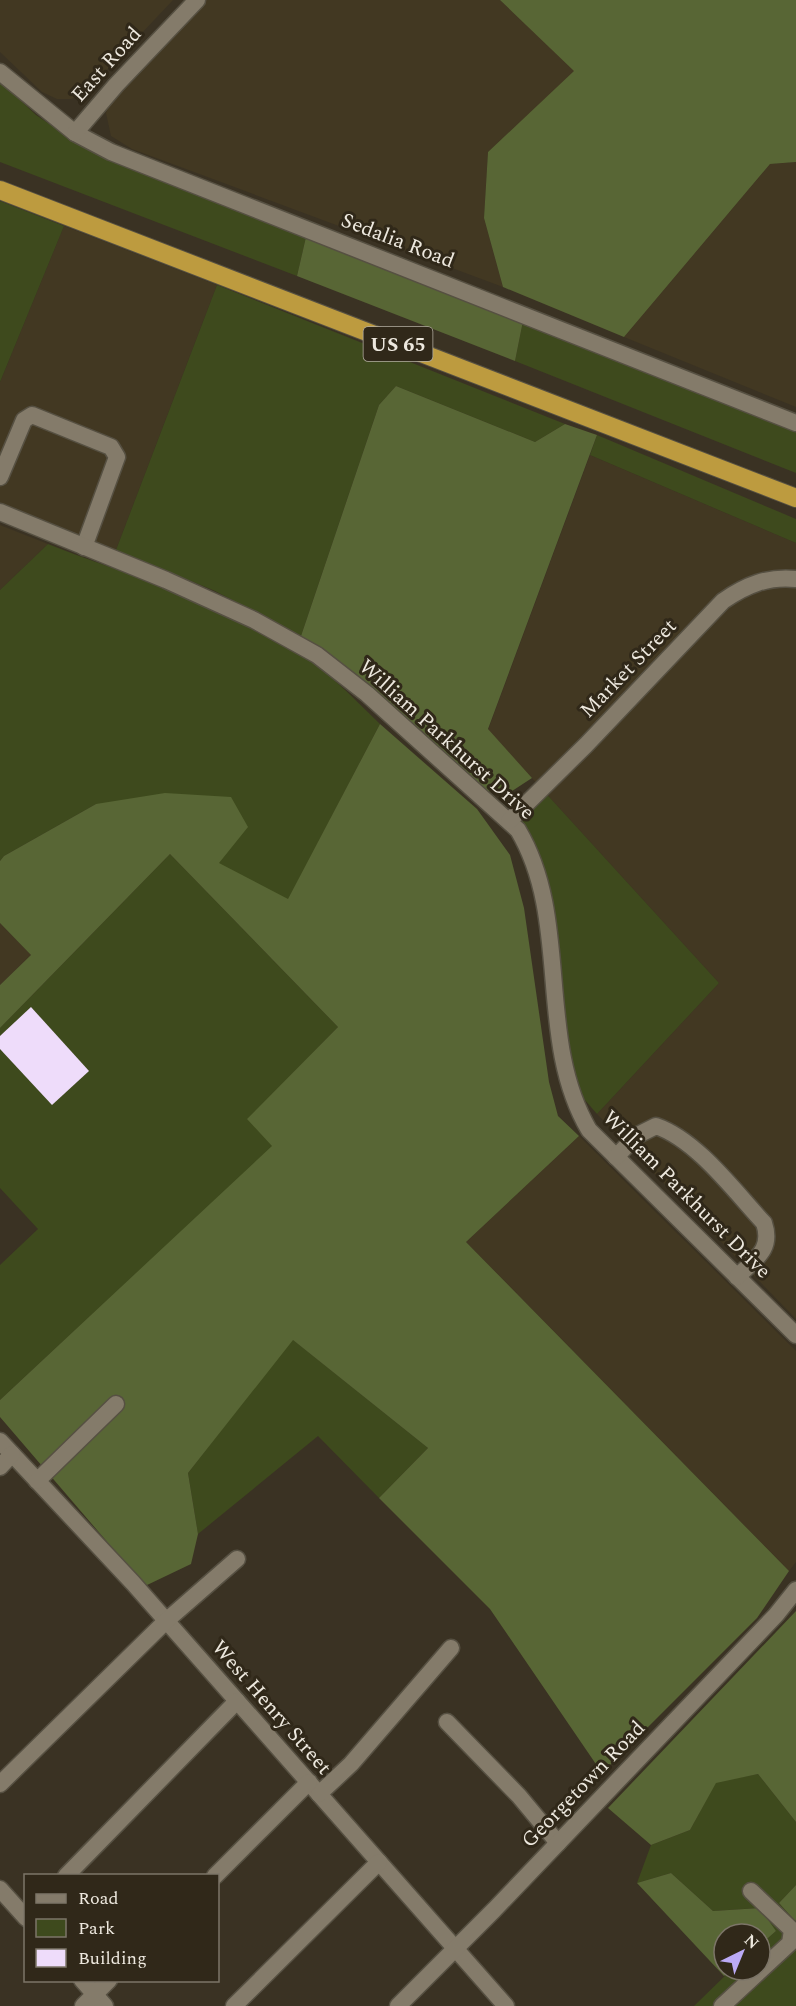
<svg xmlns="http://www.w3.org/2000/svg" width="796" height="2006" viewBox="0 0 796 2006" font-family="Spectral,serif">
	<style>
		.built { fill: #423822 }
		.green { fill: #3e4a1d }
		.forest { fill: #586635 }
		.building { fill: #eedcfa }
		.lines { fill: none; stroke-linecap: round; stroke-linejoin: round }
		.minor-casing { stroke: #565042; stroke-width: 19 }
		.highway-casing { stroke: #565042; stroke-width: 20 }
		.minor { stroke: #847b6a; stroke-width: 16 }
		.highway { stroke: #bd9b3f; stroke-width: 18 }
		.labels { text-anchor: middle; stroke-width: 6; stroke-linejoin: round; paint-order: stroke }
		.shield { fill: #302819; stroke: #b4aea3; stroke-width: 1.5 }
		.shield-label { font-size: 20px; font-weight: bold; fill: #ede8de }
		.street-label { font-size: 21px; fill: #ede8de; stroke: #302819 }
	</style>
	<rect width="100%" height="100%" fill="#3a3223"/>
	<g class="built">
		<polygon points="0,0 173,0 87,91 71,99 57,99 42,92 0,52"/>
		<polygon points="203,0 500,0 575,71 488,152 484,218 503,287 132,149 111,136 106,113 114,91"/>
		<polygon points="796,162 796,407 624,337 770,164"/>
		<polygon points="64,226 217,285 116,550 0,505 0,382"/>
		<polygon points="590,455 796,543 796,1319 597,1114 719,983 488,730"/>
		<polygon points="0,525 48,544 0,590"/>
		<polygon points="0,923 31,955 0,985"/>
		<polygon points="579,1136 796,1351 796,1562 789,1571 466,1242"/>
	</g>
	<g class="green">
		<polygon points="0,81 36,115 90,151 306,237 297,276 0,162"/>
		<polygon points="0,201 64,226 0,382"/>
		<polygon points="217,285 565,424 535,442 396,386 379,405 301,636 215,591 116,550"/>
		<polygon points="523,321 796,429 796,473 515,361"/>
		<polygon points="597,435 796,519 796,543 590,455"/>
		<path d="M48 544C127 575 213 600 286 643 321 664 351 696 380 724L288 900 96 804 4 856 0 861V590Z"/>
		<polygon points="541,788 719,983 597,1114 579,1093 565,1060 553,923 518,828 524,808"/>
		<polygon points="170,854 338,1027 248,1119 273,1146 0,1400 0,1265 38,1229 0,1188 0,1028"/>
		<polygon points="292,1339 428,1448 379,1498 318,1436 198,1534 188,1473"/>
		<polygon points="758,1774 796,1822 796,1885 779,1903 796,1922 796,2006 694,2006 731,1970 760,1970 760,1945 776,1931 759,1908 713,1911 671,1873 637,1883 651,1845 690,1830 716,1782"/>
	</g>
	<g class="forest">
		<polygon points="500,0 796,0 796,162 770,164 624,337 503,287 484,218 488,152 574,71"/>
		<polygon points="306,237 523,321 515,361 297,276"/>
		<polygon points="396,386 535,442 565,424 597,435 488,729 532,778 509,793 486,791 422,731 347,669 301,636 379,405"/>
		<polygon points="380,724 477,809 510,855 524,908 549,1082 558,1116 579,1136 466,1242 789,1571 757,1618 602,1773 490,1609 379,1498 428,1448 293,1340 188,1473 198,1534 191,1564 145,1586 0,1417 0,1400 272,1146 247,1119 338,1027 170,854 0,1028 0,985 31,955 0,923 0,861 4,856 96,804 165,793 231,797 248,827 219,863 288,899"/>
		<polygon points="796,1611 796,1822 758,1774 716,1783 690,1830 651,1845 608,1808"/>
		<polygon points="671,1873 713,1911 760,1908 776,1931 760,1945 760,1934 724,1934 724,1970 731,1970 724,1976 637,1883"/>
		<polygon points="796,1885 796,1922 779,1903"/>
	</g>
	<polygon class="building" points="31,1007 89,1071 52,1105 0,1049 0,1036"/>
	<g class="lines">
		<defs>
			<g id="minor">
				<polyline points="0,72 75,133 111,152 796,423"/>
				<polyline points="75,133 116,85 197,0"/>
				<polyline points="0,477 24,420 32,415 111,447 117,457 84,547"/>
				<path d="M0 512 166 580 254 620 317 655 367 694 518 830C572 921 535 1038 589 1130L796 1335"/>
				<path d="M509 821 586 745 723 601C746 585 768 576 796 579"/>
				<path d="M616 1157 636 1136 656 1126C697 1140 735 1192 764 1223 773 1250 755 1259 737 1277"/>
				<polyline points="0,1441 133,1583 506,2006"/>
				<polyline points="0,1467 12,1454"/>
				<polyline points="37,1481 116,1404"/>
				<polyline points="447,1722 519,1796 558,1843"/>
				<polyline points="0,1784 166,1621 237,1559"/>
				<polyline points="319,1794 351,1764 451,1648"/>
				<polyline points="66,1876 237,1701"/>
				<polyline points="215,1876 309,1782"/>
				<polyline points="0,1889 26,1918"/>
				<polyline points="82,1980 105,2006"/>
				<polyline points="83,2006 109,1980"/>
				<polyline points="234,2006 379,1862"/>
				<polyline points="398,2006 494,1910 776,1615 796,1590"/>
				<polyline points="722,2006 790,1943 792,1930 751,1891"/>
			</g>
			<polyline id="highway" points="0,190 796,498"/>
		</defs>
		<use href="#minor" class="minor-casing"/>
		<use href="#highway" class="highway-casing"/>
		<use href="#minor" class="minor"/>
		<use href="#highway" class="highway"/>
	</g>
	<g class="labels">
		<rect class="shield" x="363.5" y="327" width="69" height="34" rx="4.5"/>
		<g class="shield-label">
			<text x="398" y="351">US 65</text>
		</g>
		<g class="street-label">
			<text transform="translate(106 64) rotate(-48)" y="7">East Road</text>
			<text transform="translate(398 240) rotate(21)" y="7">Sedalia Road</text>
			<text transform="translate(628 668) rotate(-46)" y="7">Market Street</text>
			<text transform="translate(447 739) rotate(42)" y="7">William Parkhurst Drive</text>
			<text transform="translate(687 1194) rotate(45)" y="7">William Parkhurst Drive</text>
			<text transform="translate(272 1707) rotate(49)" y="7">West Henry Street</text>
			<text transform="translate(583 1784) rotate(-46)" y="7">Georgetown Road</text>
		</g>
	</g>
	<rect x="24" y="1874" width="195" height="108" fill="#302819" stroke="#7c7568" stroke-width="1.5"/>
	<rect x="36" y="1894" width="30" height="9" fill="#847b6a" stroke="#7c7568" stroke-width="1.5"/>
	<text x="78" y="1904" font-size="18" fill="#ede8de">Road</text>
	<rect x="36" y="1919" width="30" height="18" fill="#3e4a1d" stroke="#7c7568" stroke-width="1.5"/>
	<text x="78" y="1934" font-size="18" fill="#ede8de">Park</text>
	<rect x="36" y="1949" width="30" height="18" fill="#eedcfa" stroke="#7c7568" stroke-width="1.5"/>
	<text x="78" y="1964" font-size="18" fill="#ede8de">Building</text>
	<g transform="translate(742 1952) rotate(43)"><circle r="28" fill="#302819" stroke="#7c7568" stroke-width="1.5"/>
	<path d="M0-4.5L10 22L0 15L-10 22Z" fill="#bbaaf6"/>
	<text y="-9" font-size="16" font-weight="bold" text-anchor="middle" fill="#ede8de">N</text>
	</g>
</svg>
